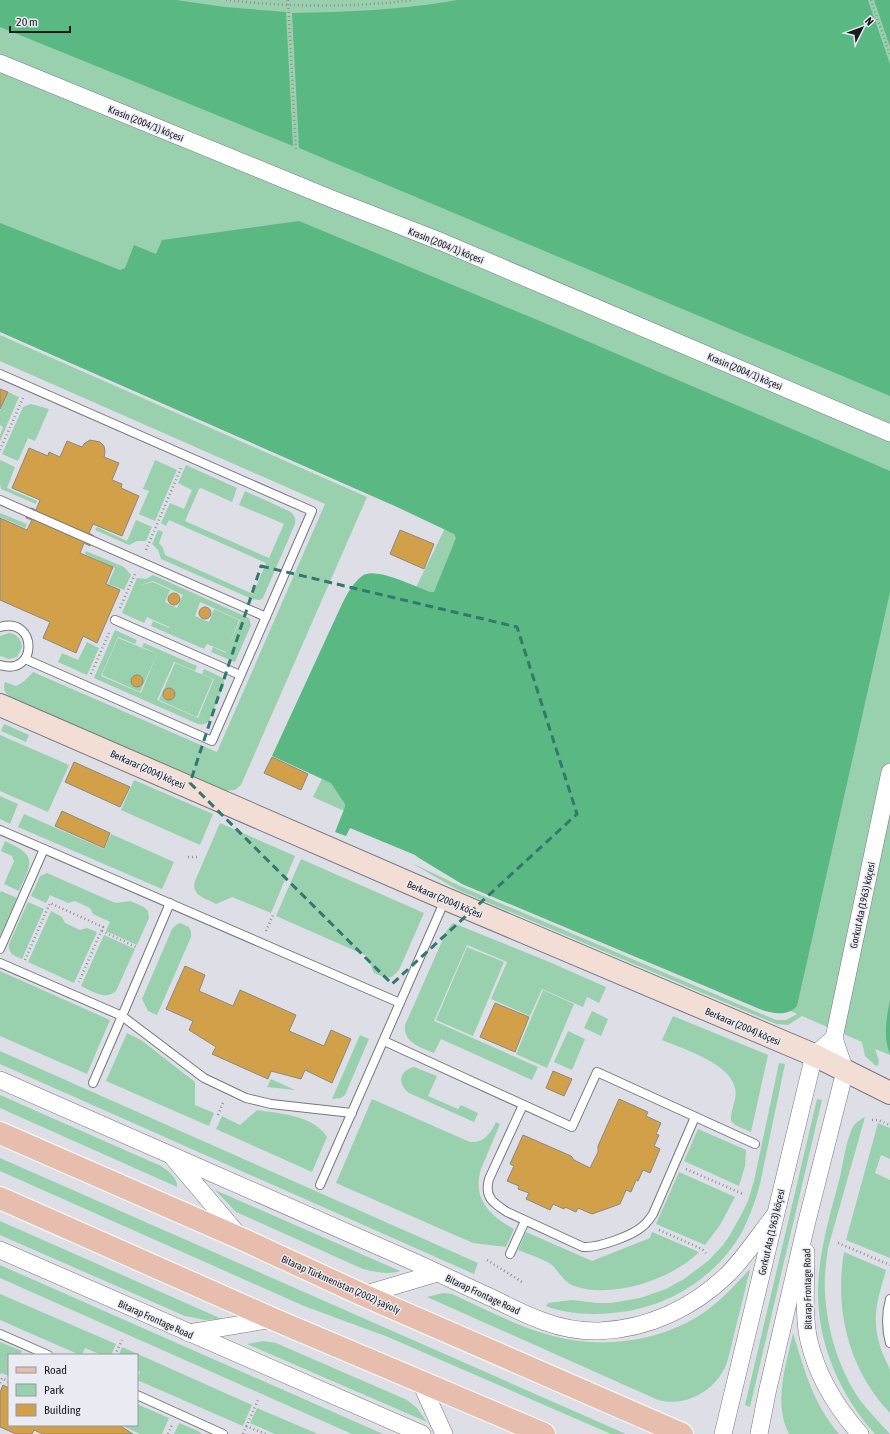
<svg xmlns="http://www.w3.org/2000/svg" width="890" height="1434" viewBox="0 0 890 1434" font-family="'Asap Condensed',sans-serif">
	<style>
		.green { fill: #99d1ae; fill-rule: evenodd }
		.forest { fill: #5ab883 }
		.building { fill: #d2a049; stroke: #8c8881 }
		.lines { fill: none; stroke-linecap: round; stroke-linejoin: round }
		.lane-casing { stroke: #77787f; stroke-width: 10 }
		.street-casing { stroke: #77787f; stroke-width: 18 }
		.secondary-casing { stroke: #77787f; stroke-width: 24 }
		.primary-casing { stroke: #fff; stroke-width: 24 }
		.path { stroke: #909197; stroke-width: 2.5; stroke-dasharray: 1 3; stroke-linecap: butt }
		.lane { stroke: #fff; stroke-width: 8 }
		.street { stroke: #fff; stroke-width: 17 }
		.secondary { stroke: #f3ded6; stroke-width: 22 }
		.primary { stroke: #e7bead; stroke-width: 22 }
		.marked { fill: none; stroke: #32786f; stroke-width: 3; stroke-dasharray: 8 5; stroke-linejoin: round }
		.labels { text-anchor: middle; stroke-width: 3; stroke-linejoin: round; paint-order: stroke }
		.street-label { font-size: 10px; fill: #1b1b1e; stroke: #eaebf3 }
	</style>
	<rect width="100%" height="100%" fill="#dddee6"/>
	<g class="green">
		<polygon points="0,0 890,0 890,1055 875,1049 879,1061 878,1065 876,1066 865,1056 862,1042 802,1016 788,1025 776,1024 458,890 415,865 414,864 460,886 776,1020 786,1020 797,1014 313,797 454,510 0,304"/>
		<path d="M0 335 367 497 241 785 235 790 225 791 10 697C4 692 3 689 5 682L16 686C23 683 28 678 33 672L217 752 325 504 0 361Z"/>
		<polygon points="8,392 19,397 0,441 0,435 3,427 0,425 0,411"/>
		<polygon points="31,404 49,409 35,441 28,438 18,461 2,454 23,407"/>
		<polygon points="0,460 15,467 7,488 37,501 36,504 1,489 0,483"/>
		<polygon points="155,460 177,470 155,521 139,514 149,491 143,489"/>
		<path d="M186 465 237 488 232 502 201 488 199 489 185 521 269 558 284 524 239 505 245 491 289 511C294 514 296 518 295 524L263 598 260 600 252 599 161 559 158 550 152 544 158 530 163 532 159 543 163 548 165 555 253 594 266 563 169 520 166 526 161 523 170 503 184 509 192 490 178 483Z"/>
		<polygon points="0,513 27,524 25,528 0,517"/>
		<polygon points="136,520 152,527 146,541 137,541 129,545 95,530 97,527 127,541"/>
		<polygon points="86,551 124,567 131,575 124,590 108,584 115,568 85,554"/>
		<path d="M153 575 249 618 251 625 235 662 211 652 213 647 226 653V652L207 644 204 649 151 626 153 621 169 628V627L147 617 144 623 122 613 137 578 146 579ZM153 581 183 595 177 608 165 602 170 590 153 582 141 585ZM200 602 240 620 230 643 239 620 214 609 209 622 195 616Z"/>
		<path d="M115 630 137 640 135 644 118 637 101 676 141 693 157 654 142 647 144 643 197 666 195 671 174 662 157 700 198 718 214 679 202 674 204 669 223 678 224 680V685L209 721C206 724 203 725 198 724L94 678Z"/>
		<path d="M9 633C17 634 21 639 22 647L17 657 9 659 0 656V636Z"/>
		<polygon points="118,638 157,654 140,692 102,675"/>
		<polygon points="87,642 99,648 87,675 58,662 62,653 78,660"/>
		<polygon points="175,663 213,679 197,717 159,700"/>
		<polygon points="4,724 29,735 26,742 1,731"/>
		<polygon points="0,735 69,765 48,812 0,791"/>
		<polygon points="134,780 213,814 200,845 121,810"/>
		<polygon points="0,796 18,804 10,824 0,819"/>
		<polygon points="24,814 104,849 111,834 174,862 162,889 18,827"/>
		<path d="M220 823 295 856 271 913 232 897 216 904C205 898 191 896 195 881Z"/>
		<path d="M5 841C38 856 32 862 19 891L4 884 14 861 12 856 1 851Z"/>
		<polygon points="301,859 424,913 399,970 392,977 386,978 374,973 367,956 276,916"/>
		<polygon points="47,873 113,902 117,903 130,901 144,907 148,911 149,918 137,945 106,931 110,922 93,914 90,908 75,901 68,903 50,895 46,903 31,896 40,876"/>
		<polygon points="1,891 17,898 0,936 0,893"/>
		<path d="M28 902 44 909 22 959C13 955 8 954 9 944Z"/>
		<polygon points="51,911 62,917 65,923 80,930 87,928 97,932 74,983 28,962"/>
		<polygon points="180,923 189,927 191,932 191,937 157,1015 148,1011 142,999 172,929 176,925"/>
		<path d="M453 923 547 961 606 987 599 1003 587 997 583 1007 542 989 530 1016 491 999 507 962 467 945 434 1021 538 1067 532 1080 441 1039 434 1053C421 1047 403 1043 405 1025L447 930Z"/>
		<path d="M104 935 135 949 116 991C105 1001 92 991 81 986Z"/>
		<polygon points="467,947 504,962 473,1036 436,1020"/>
		<polygon points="0,971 110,1020 87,1074 0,1036"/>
		<polygon points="543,990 574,1004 547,1068 516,1054"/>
		<polygon points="592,1011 608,1019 601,1036 584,1028"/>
		<path d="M673 1016 768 1055 751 1132 735 1125 731 1121C730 1110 738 1099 735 1088 730 1063 683 1049 662 1040Z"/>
		<polygon points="568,1031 585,1039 572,1070 554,1062"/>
		<polygon points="127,1033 141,1040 195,1082 195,1105 214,1113 209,1126 106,1081"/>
		<polygon points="360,1035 369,1039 345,1095 341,1098 332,1099"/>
		<polygon points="0,1051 478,1263 474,1274 0,1064"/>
		<path d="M779 1063 785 1064 760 1184C756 1200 750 1215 743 1230 717 1278 666 1309 612 1313 591 1315 566 1314 546 1306L548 1303 572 1300 597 1303H611L640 1298 666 1289 684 1279 708 1261 723 1245 730 1235 741 1215 748 1201 754 1181Z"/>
		<path d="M414 1067 437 1076 428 1096 458 1109 461 1105 478 1113 474 1122 409 1093C397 1083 399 1071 414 1067Z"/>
		<polygon points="271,1079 295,1090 267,1087"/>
		<path d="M0 1095 161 1166C167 1170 178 1178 177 1187L0 1108Z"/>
		<path d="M372 1099 470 1142C484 1143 490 1134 496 1122L500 1124 481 1169C472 1198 489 1215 514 1229L506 1247 473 1243 336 1183Z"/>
		<polygon points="817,1099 822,1100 750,1407 745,1405"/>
		<path d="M257 1110C281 1114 313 1115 327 1137L312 1172 216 1129 222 1116 240 1125Z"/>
		<path d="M865 1117 828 1248C826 1263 824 1278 825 1293 827 1330 839 1370 860 1400 869 1412 880 1423 890 1434H875C841 1396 818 1346 818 1293 818 1254 830 1215 840 1177 843 1164 847 1134 855 1124 858 1121 861 1119 865 1117Z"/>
		<polygon points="878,1123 890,1128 890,1159 881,1155 875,1173 890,1180 890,1258 846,1240"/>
		<polygon points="698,1129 746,1150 745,1166 739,1186 684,1161"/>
		<polygon points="0,1158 626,1434 611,1434 388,1337 304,1306 0,1171"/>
		<polygon points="679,1172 735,1197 720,1225 705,1245 656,1224"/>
		<path d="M215 1190 400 1271C388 1275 375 1272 363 1269L236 1212Z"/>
		<polygon points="0,1221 222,1319 205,1320 185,1316 0,1235"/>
		<path d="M526 1232 592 1261 650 1238 652 1232 699 1252C671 1280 612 1299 574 1286 565 1283 558 1271 552 1265 544 1259 528 1254 518 1250Z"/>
		<path d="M844 1252 886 1270C878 1299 871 1317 880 1346 882 1355 889 1364 890 1372 890 1385 890 1400 890 1413 849 1370 834 1310 844 1252Z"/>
		<polygon points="0,1265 383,1434 352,1434 0,1278"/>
		<path d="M749 1270H750L728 1359C720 1388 688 1408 658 1400L427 1297 443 1293 452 1294C485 1309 518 1327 553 1336 601 1349 655 1342 697 1317 717 1305 733 1287 749 1270Z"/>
		<polygon points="0,1294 116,1344 111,1355 102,1355 85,1348 82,1355 80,1355 0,1320"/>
		<path d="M793 1333C805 1371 812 1402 839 1434H789C773 1402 786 1366 793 1333Z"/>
		<polygon points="263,1341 276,1343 407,1400 417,1408 427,1422 247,1344"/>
		<polygon points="0,1342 22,1351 20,1355 9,1355 9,1376 1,1373 0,1375"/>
		<polygon points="122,1347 252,1405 243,1426 137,1380 140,1372 137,1370 137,1355 119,1355"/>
		<polygon points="137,1404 169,1418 162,1434 140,1434 125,1427 126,1425 137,1425"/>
		<polygon points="257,1408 318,1434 275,1434 250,1423"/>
		<polygon points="179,1423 198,1431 202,1434 174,1434"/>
	</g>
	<g class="forest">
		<polygon points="0,0 176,0 225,7 286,12 293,146 0,27"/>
		<path d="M457 0H868L890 64V396L299 148 292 13C347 12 402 10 457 0Z"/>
		<polygon points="874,0 890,0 890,47"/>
		<path d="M299 221 559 329 890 471V592L797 1006C788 1016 774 1014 762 1010L462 884 419 858 415 855 350 828 346 836 335 832 345 807V804L331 783 272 756 342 604C347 594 353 583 362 576 374 566 416 587 430 592H434L456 538 454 534 397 507 0 332V223L120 270 125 268 134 245 156 254 162 240Z"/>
		<path d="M890 1001V1054C883 1038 886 1018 890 1001Z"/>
	</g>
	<g class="building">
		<polygon points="0,389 8,392 0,409"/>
		<polygon points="90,440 100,442 104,446 105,452 104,457 119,463 112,480 122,484 121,488 139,496 122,536 93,524 89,533 94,536 90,546 84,543 80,553 113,567 106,584 120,590 97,643 83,636 76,653 43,638 50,622 0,600 0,518 27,530 32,520 26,518 31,508 36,510 40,500 12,488 29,448 48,456 49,452 60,457 67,441 82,447 85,443"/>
		<polygon points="400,530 434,544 424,569 390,554"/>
		<circle cx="174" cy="599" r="6"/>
		<circle cx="205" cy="613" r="6"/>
		<circle cx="137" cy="681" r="6"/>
		<circle cx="169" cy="694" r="6"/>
		<polygon points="272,757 308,774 301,790 264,773"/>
		<polygon points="74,762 130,787 120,807 65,782"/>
		<polygon points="62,811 110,833 104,848 55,826"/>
		<polygon points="185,966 205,975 199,991 233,1006 240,990 296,1015 289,1031 324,1046 331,1030 351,1039 332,1083 305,1070 301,1079 271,1071 268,1079 212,1054 216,1047 189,1030 193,1021 166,1009"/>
		<polygon points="495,1003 529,1017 515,1052 480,1037"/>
		<polygon points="553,1071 572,1079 564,1096 546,1088"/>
		<polygon points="619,1099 648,1112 646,1116 661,1123 656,1134 659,1135 654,1146 660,1149 650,1173 643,1170 638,1181 636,1180 631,1192 626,1190 620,1204 592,1214 578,1208 576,1212 565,1207 564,1209 553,1204 550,1210 526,1199 529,1193 518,1189 519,1186 507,1181 514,1166 510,1164 523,1135 571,1156 574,1160 590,1168 598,1152 598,1146"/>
		<polygon points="3,1385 9,1388 9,1425 119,1425 133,1434 43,1434 34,1430 32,1434 16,1434 0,1427 0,1392"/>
	</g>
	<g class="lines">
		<defs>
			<g id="lane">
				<polyline points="0,374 312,511 212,741 25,659"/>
				<polyline points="0,500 266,617"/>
				<polyline points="115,620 240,675"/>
				<path d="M0 627C38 616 38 677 0 665"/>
				<polyline points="0,830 400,1003"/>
				<polyline points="0,949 44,849"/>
				<polyline points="0,963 122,1016 170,903"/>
				<polyline points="384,1041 572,1127 597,1072 755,1144"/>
				<polyline points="93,1083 122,1016 204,1078 246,1098 271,1104 352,1113"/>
				<path d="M523 1105 489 1179C484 1197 493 1203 507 1212L583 1247C598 1248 632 1236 643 1226 647 1223 650 1218 653 1214L695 1117"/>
				<polyline points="320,1185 445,900"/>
				<polyline points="510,1254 525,1221"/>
				<path d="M890 1299C886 1314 886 1328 890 1343"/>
				<polyline points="0,1334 48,1355"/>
				<polyline points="137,1395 223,1434"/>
			</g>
			<g id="street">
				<polyline points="0,63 332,199 442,242 890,433"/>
				<path d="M0 1080C137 1140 275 1201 412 1261 439 1273 465 1286 492 1298 526 1315 559 1332 599 1331 648 1329 693 1308 728 1274 745 1257 759 1235 774 1216"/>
				<polyline points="174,1159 241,1238"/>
				<polyline points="0,1250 422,1434"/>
				<path d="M806 1252C806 1279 803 1316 809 1341 817 1375 837 1408 860 1434"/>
				<polyline points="363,1295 437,1273"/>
				<polyline points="189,1333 273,1319"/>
				<polyline points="420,1381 444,1434"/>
				<polyline points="723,1434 814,1055 834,1038"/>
				<polyline points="759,1434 767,1393 806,1225 845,1071 834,1038 890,772"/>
			</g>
			<polyline id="secondary" points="0,705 446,899 814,1055 890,1093"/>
			<g id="primary">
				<polyline points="0,1133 242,1239 363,1295 682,1434"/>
				<polyline points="0,1198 273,1319 544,1434"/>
			</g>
		</defs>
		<use href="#lane" class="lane-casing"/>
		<use href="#street" class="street-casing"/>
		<use href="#secondary" class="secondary-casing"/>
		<use href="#primary" class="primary-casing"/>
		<g class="path">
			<path d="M226 0C288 7 350 8 413 0"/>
			<polyline points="288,0 296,150"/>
			<polyline points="871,0 890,55"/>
			<polyline points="0,450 23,398"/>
			<polyline points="146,550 181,468"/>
			<polyline points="120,608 135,574"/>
			<polyline points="91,674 109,633"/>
			<polyline points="188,857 199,857"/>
			<polyline points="102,931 136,947"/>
			<polyline points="266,931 273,915"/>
			<polyline points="25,960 50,903 103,927 79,982"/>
			<polyline points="218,1115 223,1103"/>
			<polyline points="872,1120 878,1120 890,1125"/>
			<polyline points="686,1169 743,1194"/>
			<polyline points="659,1230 702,1249 706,1253"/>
			<polyline points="838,1243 890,1265"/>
			<polyline points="487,1260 522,1282"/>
			<polyline points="115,1355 122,1340"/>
			<polyline points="0,1383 2,1378 9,1382"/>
			<polyline points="246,1426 266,1434"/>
			<polyline points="168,1434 172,1425"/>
			<polyline points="243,1434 258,1400"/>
		</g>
		<use href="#lane" class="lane"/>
		<use href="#street" class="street"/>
		<use href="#secondary" class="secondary"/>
		<use href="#primary" class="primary"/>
	</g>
	<path class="marked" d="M261 566 517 627 577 814 392 984 190 783Z"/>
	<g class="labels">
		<g class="street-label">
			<text transform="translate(146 123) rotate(22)" y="4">Krasin (2004/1) köçesi</text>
			<text transform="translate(446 245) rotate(22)" y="4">Krasin (2004/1) köçesi</text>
			<text transform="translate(745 371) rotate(23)" y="4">Krasin (2004/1) köçesi</text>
			<text transform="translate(148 769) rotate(24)" y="4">Berkarar (2004) köçesi</text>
			<text transform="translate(445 899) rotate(23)" y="4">Berkarar (2004) köçesi</text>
			<text transform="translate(862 905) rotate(-78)" y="4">Gorkut Ata (1963) köçesi</text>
			<text transform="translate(743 1026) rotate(23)" y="4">Berkarar (2004) köçesi</text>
			<text transform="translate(771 1232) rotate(-77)" y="4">Gorkut Ata (1963) köçesi</text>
			<text transform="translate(341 1284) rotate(24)" y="4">Bitarap Türkmenistan (2002) şaýoly</text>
			<text transform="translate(807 1289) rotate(-91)" y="4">Bitarap Frontage Road</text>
			<text transform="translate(483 1294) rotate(25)" y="4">Bitarap Frontage Road</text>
			<text transform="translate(156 1319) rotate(24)" y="4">Bitarap Frontage Road</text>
		</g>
	</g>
	<rect x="8" y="1354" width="130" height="72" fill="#eaebf3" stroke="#97989e"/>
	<rect x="16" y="1367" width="20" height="6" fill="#e7bead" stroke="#97989e"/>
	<text x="44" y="1374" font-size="12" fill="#1b1b1e">Road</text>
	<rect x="16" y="1384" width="20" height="12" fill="#99d1ae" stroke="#97989e"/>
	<text x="44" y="1394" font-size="12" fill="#1b1b1e">Park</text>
	<rect x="16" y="1404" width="20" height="12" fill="#d2a049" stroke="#97989e"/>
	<text x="44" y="1414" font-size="12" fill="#1b1b1e">Building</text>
	<g transform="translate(862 28) rotate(48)" stroke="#eaebf3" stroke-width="3" paint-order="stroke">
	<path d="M0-3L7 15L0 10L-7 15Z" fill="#1b1b1e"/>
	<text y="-6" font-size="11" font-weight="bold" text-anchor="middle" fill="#1b1b1e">N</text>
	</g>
	<path d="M10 26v6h60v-6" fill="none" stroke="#1b1b1e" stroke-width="2"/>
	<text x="16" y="26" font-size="12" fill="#1b1b1e" stroke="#eaebf3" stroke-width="3" paint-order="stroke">20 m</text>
</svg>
